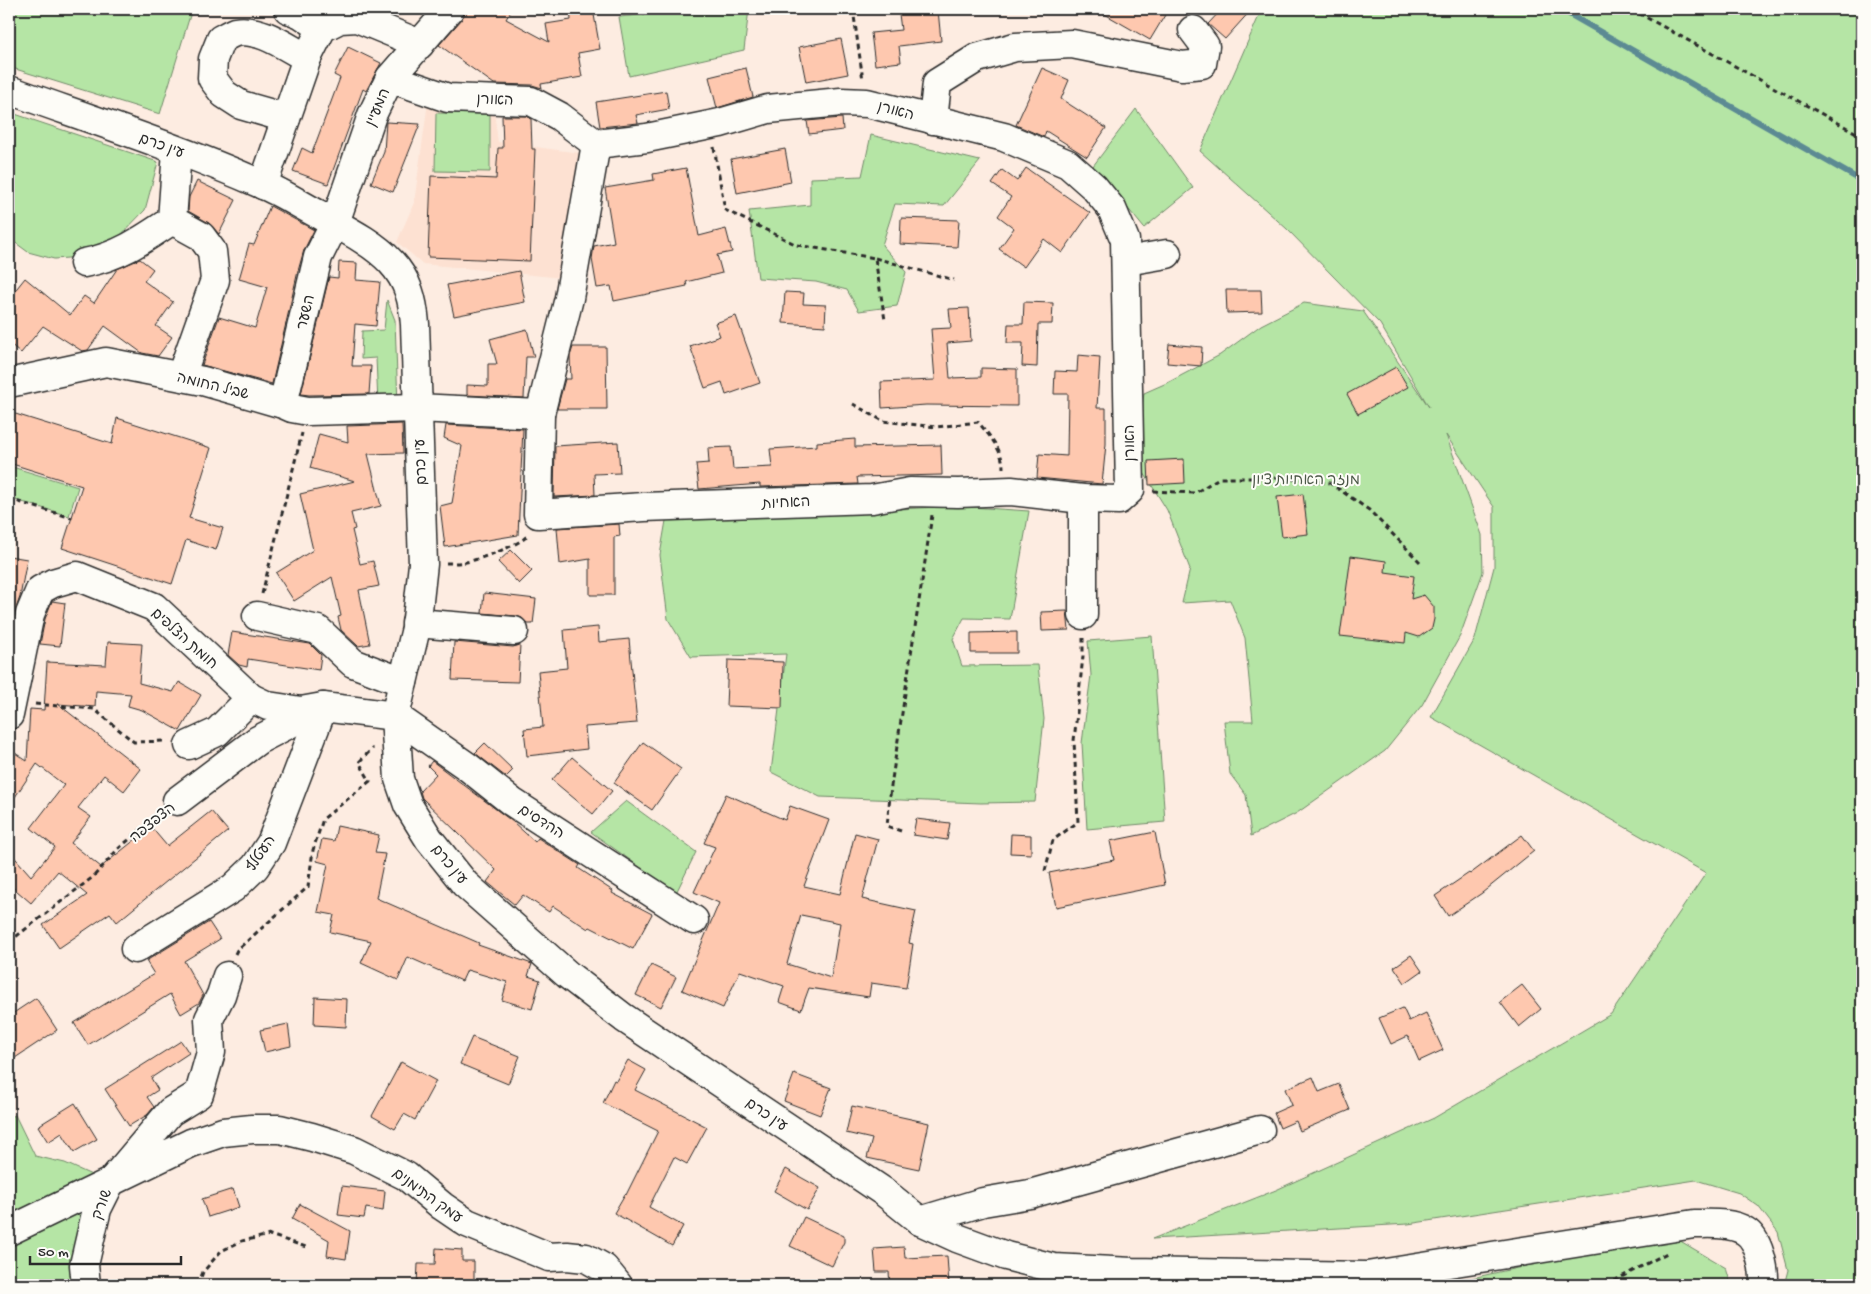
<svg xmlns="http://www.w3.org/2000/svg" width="1871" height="1294" viewBox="0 0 1871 1294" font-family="'Gochi Hand','Playpen Sans Hebrew',sans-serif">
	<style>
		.built { fill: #fde1d2 }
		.green { fill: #b5e5a5; stroke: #708868 }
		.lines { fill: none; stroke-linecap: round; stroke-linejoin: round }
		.stream { stroke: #5b8a93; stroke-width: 6 }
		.building { fill: #fec8af; stroke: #2b2b2b; fill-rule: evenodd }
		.minor-casing { stroke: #2b2b2b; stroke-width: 31 }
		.major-casing { stroke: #2b2b2b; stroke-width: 31 }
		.path { stroke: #2b2b2b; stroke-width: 3; stroke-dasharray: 5 4; stroke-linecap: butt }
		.minor { stroke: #fdfcf7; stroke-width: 28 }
		.major { stroke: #fdfcf7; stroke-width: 28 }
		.labels { text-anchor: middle; stroke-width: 4; stroke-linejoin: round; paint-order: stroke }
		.street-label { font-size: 15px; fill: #2b2b2b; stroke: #fdfcf7 }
		.park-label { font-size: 15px; fill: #4e5a4a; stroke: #fdfcf7 }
	</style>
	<rect width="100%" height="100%" fill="#fdece1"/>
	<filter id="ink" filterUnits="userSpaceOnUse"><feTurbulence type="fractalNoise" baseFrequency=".02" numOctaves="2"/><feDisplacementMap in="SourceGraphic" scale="10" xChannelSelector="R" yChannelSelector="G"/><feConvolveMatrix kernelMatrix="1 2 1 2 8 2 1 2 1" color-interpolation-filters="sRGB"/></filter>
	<g filter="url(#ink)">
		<polygon class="built" points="428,102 493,104 498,142 580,153 563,278 423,264 397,242 414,203"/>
		<g class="green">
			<polygon points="9,9 192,9 160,114 9,67"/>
			<polygon points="679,9 749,9 744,50 629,76 619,17 678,11"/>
			<polygon points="1262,9 1862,9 1862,1285 1784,1285 1788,1270 1778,1232 1758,1206 1739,1193 1696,1180 1408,1224 1152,1239 1276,1190 1434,1118 1611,1014 1706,873 1431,717 1475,639 1494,567 1494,507 1446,435 1482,535 1483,572 1460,636 1422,705 1385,751 1297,813 1251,836 1246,795 1230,774 1224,721 1253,721 1245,638 1230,600 1182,603 1190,569 1167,510 1136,460 1144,393 1169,382 1220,355 1261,325 1304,303 1363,311 1429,407 1380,324 1287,229 1200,151"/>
			<polygon points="1136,109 1193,188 1144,228 1093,166"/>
			<polygon points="9,112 158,162 145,210 115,241 82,257 54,259 28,252 9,238"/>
			<polygon points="436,113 490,114 490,172 435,171"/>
			<polygon points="871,135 980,161 944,206 895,204 882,245 906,272 897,306 859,311 847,290 816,282 758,278 749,211 810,205 810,178 862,176"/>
			<polygon points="387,300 395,320 398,406 378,404 376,358 361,359 362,331 384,330"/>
			<polygon points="9,466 78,487 69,516 9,498"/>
			<polygon points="956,506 1029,511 1010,619 964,618 953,639 962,666 1038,665 1044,719 1035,802 981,803 820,797 771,772 786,654 691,657 668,619 660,555 667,515 881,510"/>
			<polygon points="1152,636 1165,822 1087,829 1082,743 1091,675 1088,641"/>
			<polygon points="626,801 696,852 676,893 591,832"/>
			<polygon points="15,1115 35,1156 65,1163 96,1177 9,1221 9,1117"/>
			<polygon points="87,1203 78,1285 9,1285 9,1243"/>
			<polygon points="1677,1239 1726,1268 1731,1285 1440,1285 1590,1252"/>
		</g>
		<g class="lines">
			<polyline class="stream" points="1564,9 1569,14 1862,181"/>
		</g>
		<g class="building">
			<polygon points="465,9 512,9 506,19 549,42 546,24 571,20 570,9 593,9 600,49 578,53 582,77 541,84 542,88 532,85 494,84 439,45 462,19"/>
			<polygon points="1096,9 1155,9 1165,15 1150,40"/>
			<polygon points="1222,9 1252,9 1225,39 1208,24"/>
			<polygon points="938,10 941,41 899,46 901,62 875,65 871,33 901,30 899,14"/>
			<polygon points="841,39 848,74 806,82 799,47"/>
			<polygon points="348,47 381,63 366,91 363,89 328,184 293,171 302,148 312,153 340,78 334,75"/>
			<polygon points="746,68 753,97 717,108 709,77"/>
			<polygon points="1042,68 1069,80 1061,99 1106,128 1087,157 1046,131 1044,137 1016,125"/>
			<polygon points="666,91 669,109 636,115 638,123 600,127 596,102"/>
			<polygon points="502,116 527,116 531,119 532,149 535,149 530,261 428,257 431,176 496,179 498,148 503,148"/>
			<polygon points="842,118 843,130 809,134 807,121"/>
			<polygon points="386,122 420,124 393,192 371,183 384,152"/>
			<polygon points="785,149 791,182 737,193 731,159"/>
			<polygon points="686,168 699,236 726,229 732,252 717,255 722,273 686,282 687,286 614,301 611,286 597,288 592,259 594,246 614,242 605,188 654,180 653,174"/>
			<polygon points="1026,168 1090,213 1062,253 1044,239 1024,267 999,249 1014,228 998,216 1011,197 992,184 1002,170 1017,181"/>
			<polygon points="197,181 236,200 219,234 209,223 188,211 189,197"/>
			<polygon points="270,206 314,230 304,250 298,271 272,384 202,365 219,317 255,328 267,287 239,279 249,244 254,245"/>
			<polygon points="901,218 959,220 957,247 900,244"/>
			<polygon points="140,259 153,269 144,281 173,302 156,326 172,337 158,356 142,353 105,326 88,350 82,351 43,326 21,353 9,343 9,298 25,278 70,315 84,296 94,303 117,269"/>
			<polygon points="339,262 357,263 356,280 380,282 376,326 355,324 352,366 371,366 369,394 309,395 301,394 329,277 338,278"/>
			<polygon points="519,271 525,302 454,316 447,285"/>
			<polygon points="1226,290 1261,290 1262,312 1227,313"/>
			<polygon points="785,292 804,293 803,304 826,305 825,326 783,323"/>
			<polygon points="1024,302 1053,303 1052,324 1038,324 1037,367 1022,366 1023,343 1007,343 1008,324 1023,324"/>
			<polygon points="969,308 971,341 947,343 950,378 981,377 981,368 1017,369 1017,406 926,405 882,408 881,382 935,380 931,329 951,328 949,309"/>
			<polygon points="736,316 760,383 726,395 722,382 705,388 690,346 720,336 715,323"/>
			<polygon points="527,329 534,357 526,357 524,398 467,395 467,385 488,386 488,364 497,364 490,339"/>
			<polygon points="1169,344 1202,347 1201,366 1167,363"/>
			<polygon points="573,347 606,347 607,409 557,409 565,379 571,379 570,356"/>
			<polygon points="1078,355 1100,357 1097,408 1106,408 1106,444 1102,484 1037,478 1039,454 1067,456 1068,394 1054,394 1055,371 1077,372"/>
			<polygon points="1396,367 1408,387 1358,414 1347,394"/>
			<polygon points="9,412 112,444 117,418 211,448 189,518 223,528 216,550 186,540 172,584 62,548 82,486 9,463"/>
			<polygon points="402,424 403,453 368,454 381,506 351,513 355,529 352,530 360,564 373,561 379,586 359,590 370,644 358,646 341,630 338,617 341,616 332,577 294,601 276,573 313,550 300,494 355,481 310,468 319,434 348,442 347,426"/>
			<polygon points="446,425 523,429 518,535 445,547 440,506 452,503 462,446 444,438"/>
			<polygon points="855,439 855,447 941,445 942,475 857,477 858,484 760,487 760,484 699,489 696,464 709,463 708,448 731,447 733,469 772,467 770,449 817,446 817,442"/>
			<polygon points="618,442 620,473 594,474 595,495 554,497 555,446"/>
			<polygon points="1184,459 1185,483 1149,485 1148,461"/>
			<polygon points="1303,494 1308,534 1282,537 1277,497"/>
			<polygon points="619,524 620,536 614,537 614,595 590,595 590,559 560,564 557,528"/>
			<polygon points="511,550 532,571 519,584 498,562"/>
			<polygon points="9,556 27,559 20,597 15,611 9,639"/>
			<polygon points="1351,556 1386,561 1385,572 1414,576 1411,599 1424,595 1434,607 1434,619 1432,628 1419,637 1406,633 1405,643 1340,636"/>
			<polygon points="484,593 536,599 533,624 528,624 522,618 516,616 482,613"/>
			<polygon points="52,601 65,603 60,646 40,644 45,619"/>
			<polygon points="1067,611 1069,630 1042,631 1041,612"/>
			<polygon points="598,627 599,642 629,639 637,723 585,727 587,749 527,756 524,729 543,727 538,671 567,668 564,630"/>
			<polygon points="232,632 310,644 321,655 319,670 248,659 247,667 239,665 228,655"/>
			<polygon points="1017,632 1017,653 971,653 971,633"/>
			<polygon points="108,642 142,644 139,683 173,692 179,682 201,695 180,731 142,710 128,706 131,694 96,691 95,707 58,704 141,769 124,791 104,775 78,808 91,817 71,843 101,867 151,827 167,846 211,811 228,831 117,922 110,913 59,948 43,925 87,895 58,871 31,903 9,884 9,851 31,876 55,847 31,828 64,785 37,764 9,806 9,749 27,761 30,709 44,710 47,662 106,665"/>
			<polygon points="454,642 513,647 520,645 518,682 452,680"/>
			<polygon points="728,660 783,662 782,708 726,706"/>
			<polygon points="643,742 681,769 652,810 614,783"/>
			<polygon points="485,743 513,770 506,777 475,753"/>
			<polygon points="572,757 612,791 593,814 552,780"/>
			<polygon points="432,761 513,822 535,842 538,838 580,865 578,868 613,891 612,893 652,914 633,949 590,927 588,929 553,906 549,912 523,895 515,905 487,882 496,870 422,798 420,791 436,774 428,766"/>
			<path d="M726 794 785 820 790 806 829 820 804 886 840 894 855 833 878 839 862 899 916 911 909 943 913 944 906 988 871 983 869 997 809 988 801 1010 779 1002 784 986 740 971 723 1008 682 990 719 903 694 892 715 847 704 843ZM801 915 840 923 831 978 787 964Z"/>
			<polygon points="916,819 950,823 947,840 913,835"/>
			<polygon points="337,826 379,835 375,853 385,854 376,898 479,943 478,945 532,964 528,976 540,980 532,1009 502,1000 507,982 467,970 462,981 408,957 398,980 361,963 371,941 330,932 334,915 318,912 328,864 317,861 322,839 334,841"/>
			<polygon points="1155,832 1165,885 1056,907 1049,873 1114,860 1110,841"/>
			<polygon points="1011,834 1031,835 1031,854 1010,853"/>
			<polygon points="1522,835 1534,851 1482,893 1448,916 1435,896 1469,873 1470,874"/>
			<polygon points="209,922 220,939 184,961 203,995 199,1003 181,1014 170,994 88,1045 74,1023 154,974 146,961"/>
			<polygon points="1411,955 1422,971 1405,983 1394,967"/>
			<polygon points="651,965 676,977 661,1007 636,995"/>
			<polygon points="1522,985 1541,1009 1519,1027 1500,1002"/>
			<polygon points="315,997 347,999 346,1027 314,1025"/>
			<polygon points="36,998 57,1030 9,1062 9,1016"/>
			<polygon points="1403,1008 1409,1021 1426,1013 1443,1050 1419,1061 1408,1036 1391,1044 1379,1018"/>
			<polygon points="288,1024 291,1046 265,1052 260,1030"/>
			<polygon points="472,1037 520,1056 508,1084 460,1064"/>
			<polygon points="181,1041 189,1053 151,1078 158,1090 147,1097 154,1107 147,1115 129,1126 105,1089"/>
			<polygon points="628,1060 646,1070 635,1090 707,1127 687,1164 674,1157 649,1207 683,1226 672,1246 614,1213 625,1194 626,1195 658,1131 603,1103 614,1080 616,1081"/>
			<polygon points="401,1062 436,1081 415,1120 404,1114 395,1129 372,1116"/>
			<polygon points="794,1074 831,1088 820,1115 784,1101"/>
			<polygon points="1313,1077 1319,1092 1339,1084 1350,1110 1300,1131 1296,1121 1280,1128 1274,1113 1292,1105 1285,1089"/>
			<polygon points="75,1103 97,1139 74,1152 62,1133 48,1142 38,1126"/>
			<polygon points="852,1106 929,1123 919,1169 867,1158 872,1139 846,1133"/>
			<polygon points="786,1169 820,1188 807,1210 774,1191"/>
			<polygon points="342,1186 385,1191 383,1211 366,1208 364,1218 338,1215"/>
			<polygon points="233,1189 239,1207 208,1217 202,1199"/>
			<polygon points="300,1204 350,1231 346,1259 327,1256 329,1240 292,1219"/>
			<polygon points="804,1217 844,1236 844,1242 832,1266 790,1246"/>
			<polygon points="904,1247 905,1258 947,1256 949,1285 890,1285 889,1272 876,1272 874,1249"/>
			<polygon points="436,1248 462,1250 462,1261 474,1261 474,1285 417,1285 418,1264 435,1264"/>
		</g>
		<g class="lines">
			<defs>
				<g id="minor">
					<polyline points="288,9 301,14 322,28"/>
					<polyline points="390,78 448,98 531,101 559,116 596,144 647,138 720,123 768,109 841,102 867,103 1004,137 1068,164 1094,187 1112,209 1125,240 1130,490 1119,500 1083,499 1011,491 958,493 910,492 872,499 644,507 538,514 540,414"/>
					<path d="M286 118 241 105 224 94 212 78 213 59 221 39C225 37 230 34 235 32 260 27 286 47 307 58"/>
					<polyline points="933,120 937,83 977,58 1015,47 1072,44 1182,66 1202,64 1205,46 1193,30"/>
					<polyline points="177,151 172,220 201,236 212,251 215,280 181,376"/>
					<polyline points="263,185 307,58 322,28 340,19 357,18 420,44"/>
					<polyline points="1126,261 1167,254"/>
					<path d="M84 263C118 257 144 239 172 220"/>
					<polyline points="9,383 106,362 203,381 283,404 292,408 308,411 417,408 540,414 569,298 596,144"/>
					<polyline points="283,404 318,257 335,223 372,115 390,78 450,9"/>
					<polyline points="1083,615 1083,499"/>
					<polyline points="257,616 318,630 353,663 403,682"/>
					<polyline points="416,623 514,631"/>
					<polyline points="9,715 30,614 40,590 53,583 77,576 154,607 251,698 268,706 301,711 323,707 395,716 468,767 512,802 694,920"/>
					<polyline points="189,745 217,732 251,698"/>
					<polyline points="177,801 258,740 289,724 301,714 301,711"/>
					<polyline points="135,949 233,888 255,867 271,843 323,707"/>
					<polyline points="920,1221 983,1202 1030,1194 1260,1130"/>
					<polyline points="9,1231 191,1143 223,1132 252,1129 280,1129 312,1137 354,1150 406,1176 442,1206 467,1223 549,1257 567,1256 586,1258 604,1268 618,1285"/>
					<polyline points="86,1285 84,1265 97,1209 110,1183 170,1112 199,1094 211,1052 209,1019 221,995 227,976"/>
				</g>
				<path id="major" d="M9 90C93 120 179 148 261 184 281 192 299 204 318 214 341 227 373 242 391 262 408 280 413 300 415 324L423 564 416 628 395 716 399 779 408 805 429 839 465 884 568 975 624 1018 884 1192 920 1221 957 1238 1006 1256 1054 1268 1132 1272 1367 1276 1694 1224C1710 1224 1731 1222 1745 1231 1759 1239 1765 1270 1764 1285"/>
			</defs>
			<use href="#minor" class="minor-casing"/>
			<use href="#major" class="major-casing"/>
			<g class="path">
				<polyline points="853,9 863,80"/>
				<polyline points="1631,9 1862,136"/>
				<polyline points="714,147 725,210 797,245 875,258 885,320"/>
				<polyline points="875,258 954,280"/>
				<path d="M853 404 883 421 937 427 978 422C989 435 1003 450 1003 468"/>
				<polyline points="1153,491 1195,493 1219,478 1279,478 1330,483 1369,510 1420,562"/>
				<polyline points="9,499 72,518"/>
				<path d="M446 563C453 563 460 563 466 562 478 560 522 544 528 535"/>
				<polyline points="262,594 302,433"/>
				<polyline points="35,704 94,709 134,742 166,741"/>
				<polyline points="901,831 887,826 891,786 932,515"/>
				<polyline points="1045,871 1053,840 1078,822 1074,741 1083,656 1083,638"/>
				<polyline points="9,942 93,877 118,849 158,815"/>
				<polyline points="235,954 237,950 308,887 313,850 323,819 370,781 359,762 373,748"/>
				<polyline points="198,1285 203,1272 221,1251 242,1241 270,1235 309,1248"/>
				<polyline points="1606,1285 1667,1253"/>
			</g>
			<use href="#minor" class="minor"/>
			<use href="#major" class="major"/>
		</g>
	</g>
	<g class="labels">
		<g class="street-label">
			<text transform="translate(495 99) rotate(2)" y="5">האורן</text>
			<text transform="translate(377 107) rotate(-66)" y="5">המעיין</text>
			<text transform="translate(896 110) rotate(15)" y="5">האורן</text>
			<text transform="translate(162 145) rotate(20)" y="5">עין כרם</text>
			<text transform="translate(305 312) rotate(-76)" y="5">השער</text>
			<text transform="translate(213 385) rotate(14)" y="5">שביל החומה</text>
			<text transform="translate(1129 443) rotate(-91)" y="5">האורן</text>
			<text transform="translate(420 462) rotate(-93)" y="5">עין כרם</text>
			<text transform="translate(786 502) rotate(-3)" y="5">האחיות</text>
			<text transform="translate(185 638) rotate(42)" y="5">חומת הצלפים</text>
			<text transform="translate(542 821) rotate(32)" y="5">ההדסים</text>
			<text transform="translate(152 822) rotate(-39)" y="5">הצפצפה</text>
			<text transform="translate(260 853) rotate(-56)" y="5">העטלף</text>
			<text transform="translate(450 864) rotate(50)" y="5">עין כרם</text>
			<text transform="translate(767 1114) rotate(34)" y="5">עין כרם</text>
			<text transform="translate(428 1195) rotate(36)" y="5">עמק התימנים</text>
			<text transform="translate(101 1204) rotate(-69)" y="5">שורק</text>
		</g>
		<g class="park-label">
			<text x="1306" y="484">מנזר האחיות ציון</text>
		</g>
	</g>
	<rect width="1871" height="1294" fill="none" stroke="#fdfcf7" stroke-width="30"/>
	<rect x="15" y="15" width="1841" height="1264" fill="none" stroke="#2b2b2b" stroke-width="2" filter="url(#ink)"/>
	<path d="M30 1256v8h151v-8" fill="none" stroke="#2b2b2b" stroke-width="2.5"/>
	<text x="38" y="1256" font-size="15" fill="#2b2b2b" stroke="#fdfcf7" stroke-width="4" paint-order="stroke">50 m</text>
</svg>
